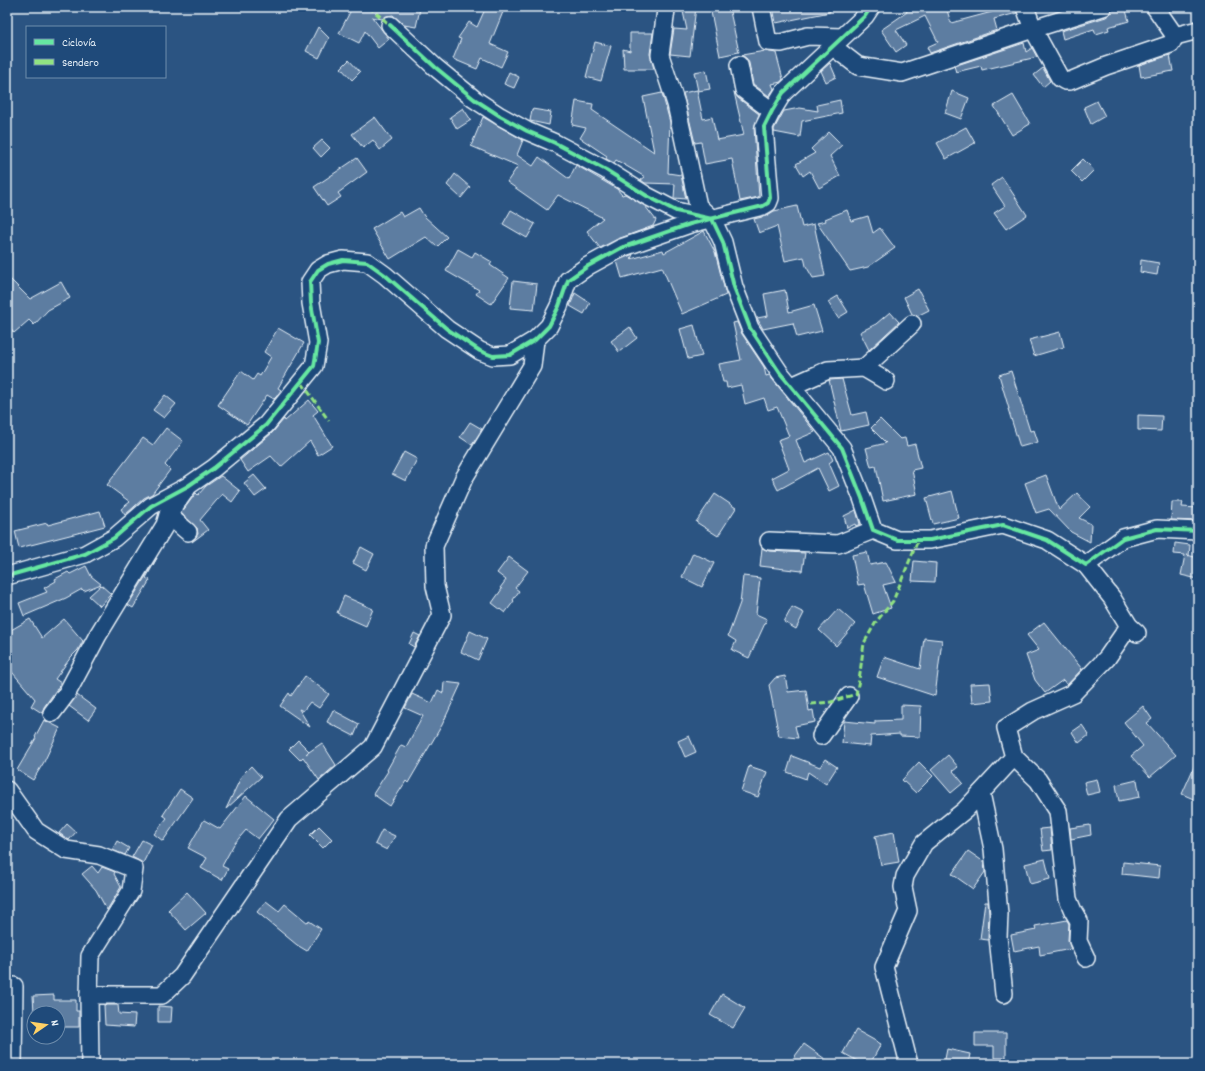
<svg xmlns="http://www.w3.org/2000/svg" width="1205" height="1071" viewBox="0 0 1205 1071" font-family="Dekko,sans-serif">
	<style>
		.building { fill: #5d7da1; stroke: #e8f1f8 }
		.lines { fill: none; stroke-linecap: round; stroke-linejoin: round }
		.street-casing { stroke: #e8f1f8; stroke-width: 20 }
		.street { stroke: #1f4a7a; stroke-width: 17 }
		.quiet { stroke: #91e382; stroke-width: 3; stroke-dasharray: 6 3; stroke-linecap: butt }
		.cycleway-casing { stroke: #1f4a7a; stroke-width: 6 }
		.cycleway { stroke: #66e7a1; stroke-width: 4 }
	</style>
	<rect width="100%" height="100%" fill="#2b5482"/>
	<filter id="ink" filterUnits="userSpaceOnUse"><feTurbulence type="fractalNoise" baseFrequency=".025" numOctaves="2"/><feDisplacementMap in="SourceGraphic" scale="8" xChannelSelector="R" yChannelSelector="G"/><feConvolveMatrix kernelMatrix="1 2 1 2 8 2 1 2 1" color-interpolation-filters="sRGB"/></filter>
	<g filter="url(#ink)">
		<g class="building">
			<polygon points="350,7 414,7 420,9 416,27 404,25 393,15 387,16 382,19 372,17 389,39 378,48 365,31 359,43 339,33 350,12"/>
			<polygon points="486,7 505,7 490,44 508,52 501,67 482,58 477,69 453,59 461,39 458,38 469,22 477,27"/>
			<polygon points="682,7 696,7 690,56 670,54 674,29 687,30"/>
			<polygon points="710,7 729,7 739,52 720,56"/>
			<polygon points="773,7 829,7 830,12 776,23"/>
			<polygon points="905,7 946,7 951,23 992,12 991,7 1015,7 1017,13 994,19 997,30 930,53 927,47 938,42 925,16 896,30 906,45 896,52 881,30 907,12"/>
			<polygon points="1113,7 1125,7 1129,21 1108,27 1109,30 1096,34 1094,29 1063,39 1061,31 1106,17 1111,13"/>
			<polygon points="318,27 329,38 319,58 306,51"/>
			<polygon points="630,33 653,33 650,54 654,69 624,69 623,49 630,51"/>
			<polygon points="595,42 611,46 601,81 586,77"/>
			<polygon points="1024,43 1026,52 1032,48 1037,57 982,70 981,66 956,72 954,66"/>
			<polygon points="765,51 776,53 783,79 781,82 772,84 774,89 769,96 753,84 749,63 747,59 742,55"/>
			<polygon points="1170,55 1173,71 1141,77 1139,65"/>
			<polygon points="349,60 360,72 352,80 341,68"/>
			<polygon points="830,63 836,77 826,82 821,71"/>
			<polygon points="1043,68 1050,81 1043,87 1034,75"/>
			<polygon points="706,70 710,89 698,91 694,72"/>
			<polygon points="509,72 519,77 514,88 504,84"/>
			<polygon points="697,90 703,119 712,117 717,140 744,135 734,92 738,98 759,114 754,128 759,197 740,201 732,159 705,164 701,142 695,143 683,93"/>
			<polygon points="952,91 969,98 961,119 945,113"/>
			<polygon points="662,93 670,122 668,173 681,175 686,199 674,198 675,184 645,183 641,180 645,177 616,160 614,163 606,159 607,156 580,138 586,128 572,125 576,101 593,104 592,110 654,152 643,97"/>
			<polygon points="1013,95 1030,124 1012,135 994,106"/>
			<polygon points="840,100 842,113 802,121 800,137 774,132 774,129 784,111 800,108 818,111 817,105"/>
			<polygon points="1097,101 1105,116 1091,124 1084,107"/>
			<polygon points="463,108 471,120 457,129 450,117"/>
			<polygon points="532,109 551,112 549,125 530,121"/>
			<polygon points="375,117 392,140 380,150 373,140 363,148 352,134"/>
			<polygon points="483,117 523,140 517,155 533,166 539,157 569,179 576,165 617,189 622,195 625,194 645,206 656,220 653,226 618,239 600,248 587,231 603,218 558,195 547,210 507,182 518,166 471,146"/>
			<polygon points="966,127 975,143 946,159 937,143"/>
			<polygon points="829,132 842,145 830,156 840,176 819,188 810,171 803,176 796,164 815,153 811,149"/>
			<polygon points="322,140 330,148 321,157 313,148"/>
			<polygon points="357,158 367,172 338,193 341,197 327,206 314,187"/>
			<polygon points="1083,159 1094,170 1082,182 1071,171"/>
			<polygon points="455,174 470,187 461,198 447,185"/>
			<polygon points="1002,177 1027,215 1006,229 994,213 1005,206 991,185"/>
			<polygon points="797,206 802,227 814,224 825,276 813,278 806,266 804,257 785,261 777,226 759,233 754,219 766,216 774,211"/>
			<polygon points="419,208 424,216 447,237 437,247 426,237 390,259 372,229 400,212 403,217"/>
			<polygon points="511,210 535,224 527,238 503,224"/>
			<polygon points="847,210 851,221 868,216 873,233 880,228 895,248 868,267 850,271 817,223 826,221 825,219"/>
			<polygon points="704,231 715,252 726,295 682,314 662,267 622,278 617,261 633,254 631,259 663,250 664,253"/>
			<polygon points="458,249 472,257 475,252 492,262 490,265 509,278 491,304 476,294 479,290 446,271"/>
			<polygon points="1141,260 1159,263 1157,275 1140,272"/>
			<polygon points="7,276 30,299 61,282 70,298 48,310 34,325 29,320 14,333 7,325"/>
			<polygon points="513,281 537,284 534,310 510,308"/>
			<polygon points="918,289 929,310 917,316 912,314 904,297"/>
			<polygon points="785,290 789,312 814,305 822,331 797,337 793,323 763,329 757,318 768,316 764,294"/>
			<polygon points="575,293 590,303 584,314 570,306"/>
			<polygon points="838,296 848,312 838,318 828,302"/>
			<polygon points="890,312 899,322 869,350 860,332 876,324"/>
			<polygon points="737,322 742,334 764,367 766,376 769,375 815,432 796,440 805,463 829,452 833,460 829,463 839,486 829,491 818,468 778,490 772,478 789,469 778,440 789,436 777,407 768,410 764,398 745,404 741,385 727,388 726,382 723,382 719,364 741,360 733,323"/>
			<polygon points="694,325 702,356 688,359 680,329"/>
			<polygon points="630,327 637,338 619,352 611,341"/>
			<polygon points="278,328 304,343 278,388 281,390 277,396 274,399 267,395 247,425 218,405 241,371 253,380 257,374 260,376 271,357 264,352"/>
			<polygon points="1060,332 1064,347 1034,356 1029,340"/>
			<polygon points="1011,371 1030,431 1034,430 1038,442 1020,447 1008,409 1009,409 999,375"/>
			<polygon points="842,379 852,415 866,412 869,425 841,431 829,380"/>
			<polygon points="165,395 176,404 164,418 153,410"/>
			<polygon points="309,400 318,411 313,415 332,446 318,455 310,441 281,467 271,456 248,472 240,460 272,433 284,419 285,421"/>
			<polygon points="1138,415 1162,416 1161,431 1138,430"/>
			<polygon points="880,419 900,439 905,438 907,446 915,444 921,468 912,470 917,494 883,501 876,466 871,467 866,448 886,443 871,428"/>
			<polygon points="470,422 482,429 472,445 460,437"/>
			<polygon points="166,428 183,441 165,465 170,470 152,494 144,498 125,515 121,509 130,502 107,485 143,438 153,445"/>
			<polygon points="404,452 417,459 406,481 392,474"/>
			<polygon points="254,475 266,489 255,497 244,483"/>
			<polygon points="1046,475 1059,510 1077,493 1090,507 1079,518 1091,524 1090,542 1071,532 1049,509 1036,513 1025,483"/>
			<polygon points="221,476 240,491 232,502 222,494 200,520 208,530 192,542 198,534 197,528 181,513 196,493 198,495 206,486"/>
			<polygon points="952,491 959,518 933,524 926,498"/>
			<polygon points="715,494 736,508 718,536 696,522"/>
			<polygon points="1172,502 1183,502 1182,507 1198,508 1198,521 1171,520"/>
			<polygon points="856,510 860,524 856,526 855,524 847,528 844,516"/>
			<polygon points="100,511 105,526 19,548 15,531 47,523 48,525"/>
			<polygon points="1175,543 1190,545 1189,556 1187,555 1198,558 1198,579 1181,575 1185,555 1174,554"/>
			<polygon points="361,547 374,554 366,570 353,563"/>
			<polygon points="762,548 769,551 805,553 802,571 760,566"/>
			<polygon points="867,552 870,565 886,562 896,582 883,585 891,608 873,614 864,584 858,585 852,555"/>
			<polygon points="693,553 714,563 702,587 682,577"/>
			<polygon points="509,557 528,571 515,588 519,591 513,600 514,601 505,613 492,603 502,589 500,588 506,580 497,573"/>
			<polygon points="157,558 146,578 150,580 133,608 128,605"/>
			<polygon points="914,561 936,563 935,582 912,581"/>
			<polygon points="86,566 91,576 101,584 84,591 82,589 66,598 24,616 19,603 47,592 44,588 56,581 55,579 68,572 70,574"/>
			<polygon points="743,576 760,578 756,614 767,619 749,658 732,650 736,641 728,636 740,603"/>
			<polygon points="101,585 111,594 100,606 89,596"/>
			<polygon points="344,596 373,609 366,626 337,613"/>
			<polygon points="792,607 804,613 796,629 784,622"/>
			<polygon points="838,609 855,624 836,646 819,630"/>
			<polygon points="30,619 42,638 64,619 83,641 78,650 71,657 55,679 61,683 44,707 42,713 31,706 35,699 7,666 7,636 12,632 11,630"/>
			<polygon points="1044,622 1082,669 1067,685 1063,680 1045,693 1035,680 1026,655 1039,650 1027,635"/>
			<polygon points="470,631 487,639 478,660 461,652"/>
			<polygon points="414,633 420,636 414,647 409,644"/>
			<polygon points="924,638 942,640 935,696 877,677 884,657 920,669"/>
			<polygon points="305,676 329,694 319,708 310,702 303,711 299,709 310,727 280,706 289,693 291,696"/>
			<polygon points="785,676 788,692 806,690 809,711 813,710 815,722 795,726 798,738 779,736 769,685 775,678"/>
			<polygon points="444,682 461,684 442,725 408,783 406,781 390,806 373,794 388,771 387,770 401,745 406,747 423,716 405,708 412,694 432,703 438,690 443,693"/>
			<polygon points="990,683 992,701 972,703 970,684"/>
			<polygon points="77,695 96,709 88,720 69,706"/>
			<polygon points="901,705 921,706 920,737 900,736 900,734 871,736 870,746 842,743 844,721 875,724 875,721 901,720"/>
			<polygon points="1143,706 1152,719 1147,723 1176,755 1150,777 1131,756 1143,746 1124,722"/>
			<polygon points="333,710 359,724 354,736 327,722"/>
			<polygon points="44,720 60,728 44,762 33,780 17,770 36,738 35,737"/>
			<polygon points="1082,725 1089,735 1079,743 1072,732"/>
			<polygon points="689,736 696,752 685,757 678,741"/>
			<polygon points="298,740 309,751 306,754 322,743 336,765 319,780 303,757 300,760 289,749"/>
			<polygon points="948,755 958,767 953,771 963,783 951,793 931,770"/>
			<polygon points="792,756 820,767 825,759 837,767 826,784 808,772 806,779 787,772"/>
			<polygon points="1198,758 1198,801 1182,794"/>
			<polygon points="919,762 933,776 916,793 902,780"/>
			<polygon points="251,766 261,777 226,809 242,775"/>
			<polygon points="749,766 767,772 758,797 741,791"/>
			<polygon points="1097,779 1100,792 1087,795 1084,782"/>
			<polygon points="1137,780 1140,797 1119,801 1116,785"/>
			<polygon points="180,789 193,798 163,841 154,834 167,818 163,815"/>
			<polygon points="246,796 274,819 258,839 246,830 234,844 222,866 228,869 222,880 201,868 207,858 188,848 204,820 220,829"/>
			<polygon points="67,824 76,832 69,840 59,833"/>
			<polygon points="1090,825 1091,835 1071,839 1070,828"/>
			<polygon points="319,826 332,839 323,848 310,835"/>
			<polygon points="1050,828 1052,850 1043,851 1040,829"/>
			<polygon points="382,830 395,836 387,850 375,844"/>
			<polygon points="894,832 899,862 881,865 875,836"/>
			<polygon points="142,840 152,845 143,863 132,857"/>
			<polygon points="117,841 129,848 125,855 112,850"/>
			<polygon points="968,851 984,862 985,872 973,889 952,874"/>
			<polygon points="1045,859 1050,879 1030,884 1025,864"/>
			<polygon points="1123,862 1160,866 1159,878 1122,874"/>
			<polygon points="92,866 98,873 102,867 115,872 114,874 121,887 107,910 96,890 82,874"/>
			<polygon points="187,892 206,913 186,930 168,910"/>
			<polygon points="266,901 279,911 285,904 308,923 309,921 321,929 307,951 297,945 257,912"/>
			<polygon points="985,902 988,902 989,914 988,940 980,939"/>
			<polygon points="1067,920 1069,924 1068,940 1071,949 1040,955 1039,946 1014,951 1011,935 1036,930 1035,926"/>
			<polygon points="722,994 745,1008 733,1028 710,1015"/>
			<polygon points="54,995 54,1000 76,1000 76,1011 79,1011 79,1027 58,1027 58,1013 56,1013 56,1011 34,1012 33,996"/>
			<polygon points="104,1005 118,1005 119,1014 135,1015 134,1027 105,1025"/>
			<polygon points="158,1006 172,1007 171,1022 158,1022"/>
			<polygon points="856,1030 881,1044 870,1064 863,1064 843,1053"/>
			<polygon points="975,1033 1006,1033 1006,1058 994,1058 994,1046 975,1046"/>
			<polygon points="804,1044 832,1064 789,1064"/>
			<polygon points="947,1049 970,1054 968,1064 944,1064"/>
		</g>
		<g class="lines">
			<defs>
				<g id="street">
					<polyline points="665,7 666,10 660,55 676,104 698,206 712,219"/>
					<polyline points="761,7 768,42 781,43 808,36 842,37"/>
					<polyline points="1025,7 1033,29 1060,78 1065,81 1070,81 1106,66 1171,44 1175,36"/>
					<polyline points="1155,7 1175,36"/>
					<polyline points="390,25 435,67 474,99 500,116 527,131 555,143 606,170 647,196 676,211 712,219 723,242 734,287 750,328 780,373 842,448 862,498 873,530 897,540 930,540 1003,525 1047,540 1086,565 1123,538 1157,529 1198,531"/>
					<polyline points="1175,36 1198,30"/>
					<polyline points="832,46 858,66 902,73 1033,29 1103,7"/>
					<polyline points="739,65 744,90 772,111"/>
					<polyline points="864,368 912,324"/>
					<polyline points="792,386 828,370 864,368 886,381"/>
					<polyline points="168,515 188,532"/>
					<polyline points="769,541 838,544 873,530"/>
					<polyline points="1086,565 1112,598 1129,626 1137,633"/>
					<polyline points="7,576 85,554 114,538 151,506 188,486 214,468 266,425 314,366 318,343 311,303 310,282 318,270 328,264 343,260 367,262 385,275 447,329 480,351 493,356 510,355 535,340 549,326 559,306 568,280 588,266 621,248 690,224 763,206 768,203 770,198 764,127 772,111 783,93 865,16 871,7"/>
					<polyline points="52,713 67,693 98,635 165,525 168,515 187,488"/>
					<polyline points="821,736 849,696"/>
					<polyline points="1014,757 1038,780 1058,811 1068,899 1073,911 1079,921 1078,941 1086,958"/>
					<polyline points="7,790 36,831 66,850 99,855 134,869 131,891 90,956 89,995 90,1064"/>
					<polyline points="981,793 993,849 999,914 998,937 1004,994"/>
					<polyline points="89,995 162,995 182,976 289,819 373,747 442,615 435,586 434,546 464,478 532,366 535,340"/>
					<polyline points="13,1064 14,986"/>
					<polyline points="909,1064 884,967 908,911 903,887 905,876 924,843 965,810 1014,757 1006,728 1033,711 1073,693 1107,658 1129,626"/>
				</g>
			</defs>
			<use href="#street" class="street-casing"/>
			<use href="#street" class="street"/>
			<g class="quiet">
				<polyline points="369,7 390,25"/>
				<polyline points="302,383 329,421"/>
				<polyline points="811,704 831,702 856,694 859,680 864,643 876,622 893,601 918,540"/>
			</g>
			<defs>
				<g id="cycleway">
					<polyline points="390,25 435,67 474,99 500,116 527,131 555,143 606,170 647,196 676,211 712,219 723,242 734,287 750,328 780,373 842,448 862,498 873,530 897,540 930,540 1003,525 1047,540 1086,565 1123,538 1157,529 1198,531"/>
					<polyline points="7,576 85,554 114,538 151,506 188,486 214,468 266,425 314,366 318,343 311,303 310,282 318,270 328,264 343,260 367,262 385,275 447,329 480,351 493,356 510,355 535,340 549,326 559,306 568,280 588,266 621,248 690,224 763,206 768,203 770,198 764,127 772,111 783,93 865,16 871,7"/>
				</g>
			</defs>
			<use href="#cycleway" class="cycleway-casing"/>
			<use href="#cycleway" class="cycleway"/>
		</g>
	</g>
	<rect width="1205" height="1071" fill="none" stroke="#1f4a7a" stroke-width="24"/>
	<rect x="12" y="12" width="1181" height="1047" fill="none" stroke="#e8f1f8" stroke-width="1.5" filter="url(#ink)"/>
	<rect x="26" y="26" width="140" height="52" fill="#1f4a7a" stroke="#6f8dac"/>
	<rect x="34" y="39" width="20" height="6" fill="#66e7a1" stroke="#6f8dac"/>
	<text x="62" y="46" font-size="12" fill="#e8f1f8">Ciclovía</text>
	<rect x="34" y="59" width="20" height="6" fill="#91e382" stroke="#6f8dac"/>
	<text x="62" y="66" font-size="12" fill="#e8f1f8">Sendero</text>
	<g transform="translate(46 1025) rotate(77)"><circle r="19" fill="#1f4a7a" stroke="#6f8dac"/>
	<path d="M0-3L7 15L0 10L-7 15Z" fill="#ffd166"/>
	<text y="-6" font-size="11" font-weight="bold" text-anchor="middle" fill="#e8f1f8">N</text>
	</g>
</svg>
